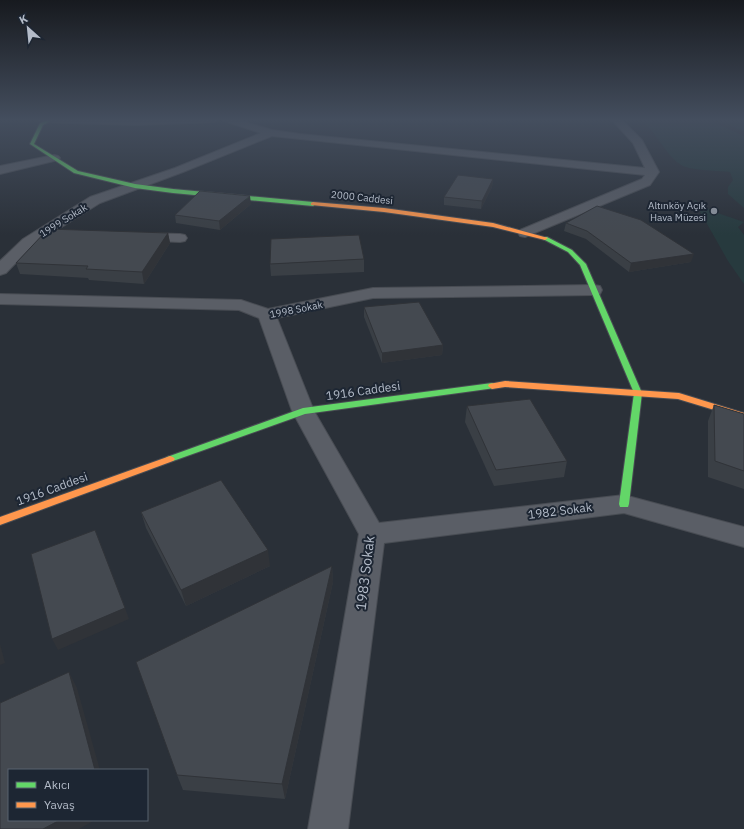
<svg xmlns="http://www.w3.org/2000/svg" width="744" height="829" viewBox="0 0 744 829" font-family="'IBM Plex Sans',sans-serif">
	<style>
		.green { fill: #273a3e }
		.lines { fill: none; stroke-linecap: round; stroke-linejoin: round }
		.street-casing { stroke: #484c53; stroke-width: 2 }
		.fast-casing { stroke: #484c53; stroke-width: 2 }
		.slow-casing { stroke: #484c53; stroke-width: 2 }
		.street { fill: #5a5e66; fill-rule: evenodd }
		.fast { fill: #63d668; fill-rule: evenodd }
		.slow { fill: #ff974d; fill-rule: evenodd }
		.wall { fill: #3a3f45 }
		.shaded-wall { fill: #303338 }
		.building { fill: #444950; stroke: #303338 }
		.poi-dot { fill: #848b96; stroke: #1d2633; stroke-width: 1.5 }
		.labels { text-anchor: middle; stroke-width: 4; stroke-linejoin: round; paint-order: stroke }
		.far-street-label { font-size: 10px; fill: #b4bcc9; stroke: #1d2633 }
		.far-poi-label { font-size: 10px; fill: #b4bcc9; stroke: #1d2633; text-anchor: end }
		.street-label { font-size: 12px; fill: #b4bcc9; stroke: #1d2633 }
		.near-street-label { font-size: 14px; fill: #b4bcc9; stroke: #1d2633 }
	</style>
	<rect width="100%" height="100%" fill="#2a3038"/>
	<g class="green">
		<path d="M640 119H707L744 136V208L728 194V187L733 180 730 172C719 171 691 170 683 166 667 158 656 131 640 119Z"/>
		<polygon points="717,119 744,119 744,132"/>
		<polygon points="693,199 712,211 744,222 738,227 744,235 744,284 728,261"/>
	</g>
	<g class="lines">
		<defs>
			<g id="street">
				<polygon points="35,119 220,119 215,122 136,125 40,122"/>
				<polygon points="222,119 235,119 272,130 300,134 645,168 633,143 611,119 621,119 642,140 659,172 650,185 525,237 520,236 518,233 520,230 642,179 645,175 272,136 183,172 100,203 33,245 6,273 0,275 0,261 23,239 90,197 175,168 261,133 224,121"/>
				<polygon points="54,155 58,156 60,158 58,160 0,174 0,166"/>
				<polygon points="139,233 180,234 185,235 187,238 185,241 180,242 134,240 132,237 134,234"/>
				<polygon points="594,285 600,286 602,290 600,294 594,295 373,298 277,318 314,411 379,523 624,495 744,527 744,547 624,513 384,543 348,829 308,829 359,534 292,411 259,318 239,310 0,304 0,294 241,300 268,309 373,288"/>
			</g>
			<g id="fast">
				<polygon points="50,119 54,119 43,125 34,144 78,171 135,184 173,189 313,202 316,204 313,206 173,193 135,188 74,173 30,144 40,123"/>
				<polygon points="543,237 547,237 572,250 586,264 642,393 629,504 628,507 620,507 619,504 634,393 580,265 568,252 543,239"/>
				<polygon points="492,383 495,384 496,386 495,388 305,414 173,461 167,461 165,459 167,457 303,408"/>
			</g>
			<g id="slow">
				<polygon points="313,202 384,208 493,223 548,238 545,240 493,227 384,212 311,205 311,203"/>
				<polygon points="505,381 679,393 744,413 744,419 678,399 505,387 492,389 488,386 489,384"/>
				<polygon points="170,456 173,457 175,459 173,461 0,525 0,517"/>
			</g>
		</defs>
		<use href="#street" class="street-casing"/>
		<use href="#fast" class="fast-casing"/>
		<use href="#slow" class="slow-casing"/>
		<use href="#street" class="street"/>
		<use href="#fast" class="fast"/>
		<use href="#slow" class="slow"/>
	</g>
	<g class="wall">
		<polygon points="493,179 492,187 481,209 444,205 444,197"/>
		<polygon points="251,204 220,230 176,223 175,215"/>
		<polygon points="566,223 691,262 629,272 586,239 564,231"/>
		<polygon points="168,233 170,243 144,284 89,280 88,278 20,274 16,263"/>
		<polygon points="364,259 364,272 271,276 270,264"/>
		<polygon points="364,307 443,345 442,355 382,363 364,317"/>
		<polygon points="714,405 744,414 744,489 708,477 708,421"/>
		<polygon points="467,406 567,461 564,477 494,486 465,422"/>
		<polygon points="141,512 270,566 186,606 146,528"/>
		<polygon points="332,566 333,582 285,799 183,790 177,775"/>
	</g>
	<g class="shaded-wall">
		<polygon points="0,119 17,119 0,125"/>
		<polygon points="493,179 492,187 481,209 482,201"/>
		<polygon points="250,196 251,204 220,230 219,221"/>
		<polygon points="168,233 170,243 144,284 142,272"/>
		<polygon points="694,254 691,262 629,272 631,263"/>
		<polygon points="443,345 442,355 382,363 382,353"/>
		<polygon points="268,550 270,566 186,606 181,590"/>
		<polygon points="332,566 333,582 285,799 282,784"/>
		<polygon points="125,608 129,619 58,650 52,639"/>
		<polygon points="0,644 5,663 0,665"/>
		<polygon points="69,672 77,688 100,770 95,770"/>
		<polygon points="60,820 95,820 79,829 43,829"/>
	</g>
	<g class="building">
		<polygon points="458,175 493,179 482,201 444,197"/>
		<polygon points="200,191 250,196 219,221 175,215"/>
		<polygon points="597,206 641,220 694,254 631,263 587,231 566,223"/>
		<polygon points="48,229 168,233 142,272 86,269 88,266 16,263"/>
		<polygon points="359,235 364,259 270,264 271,239"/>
		<polygon points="419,302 443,345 382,353 364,307"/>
		<polygon points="530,399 567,461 496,470 467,406"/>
		<polygon points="714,405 744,414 744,471 715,461"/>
		<polygon points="221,480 268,550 181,590 141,512"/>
		<polygon points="95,530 125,608 52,639 31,554"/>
		<polygon points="332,566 282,784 177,775 136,662"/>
		<polygon points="69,672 95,770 9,770 9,820 60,820 43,829 0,829 0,703"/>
	</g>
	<linearGradient id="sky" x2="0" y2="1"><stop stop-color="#171a1f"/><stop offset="0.51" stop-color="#444e5e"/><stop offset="1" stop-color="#444e5e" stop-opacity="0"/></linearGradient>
	<rect width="744" height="235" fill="url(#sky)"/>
	<circle class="poi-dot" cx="714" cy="211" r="4"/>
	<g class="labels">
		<g class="far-street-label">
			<text transform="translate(362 197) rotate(6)" y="4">2000 Caddesi</text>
			<text transform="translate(63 220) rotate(-32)" y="4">1999 Sokak</text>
			<text transform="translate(296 309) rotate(-11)" y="4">1998 Sokak</text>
		</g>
		<g class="far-poi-label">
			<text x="706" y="209">Altınköy Açık<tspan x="706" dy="12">Hava Müzesi</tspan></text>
		</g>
		<g class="street-label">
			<text transform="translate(363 391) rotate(-8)" y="4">1916 Caddesi</text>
			<text transform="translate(52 489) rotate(-20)" y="4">1916 Caddesi</text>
			<text transform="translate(560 511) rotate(-7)" y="4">1982 Sokak</text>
		</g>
		<g class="near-street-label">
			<text transform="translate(365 573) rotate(-83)" y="5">1983 Sokak</text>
		</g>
	</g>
	<rect x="8" y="769" width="140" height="52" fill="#1d2633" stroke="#59626f"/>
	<rect x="16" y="782" width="20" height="6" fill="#63d668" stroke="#59626f"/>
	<text x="44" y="789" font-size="12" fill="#b4bcc9">Akıcı</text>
	<rect x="16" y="802" width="20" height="6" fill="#ff974d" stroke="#59626f"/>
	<text x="44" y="809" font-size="12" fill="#b4bcc9">Yavaş</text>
	<g transform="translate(28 28) rotate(333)" stroke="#1d2633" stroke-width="3" paint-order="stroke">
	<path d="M0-3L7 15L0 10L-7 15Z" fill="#b4bcc9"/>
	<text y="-6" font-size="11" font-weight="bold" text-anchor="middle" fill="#b4bcc9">K</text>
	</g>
</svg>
